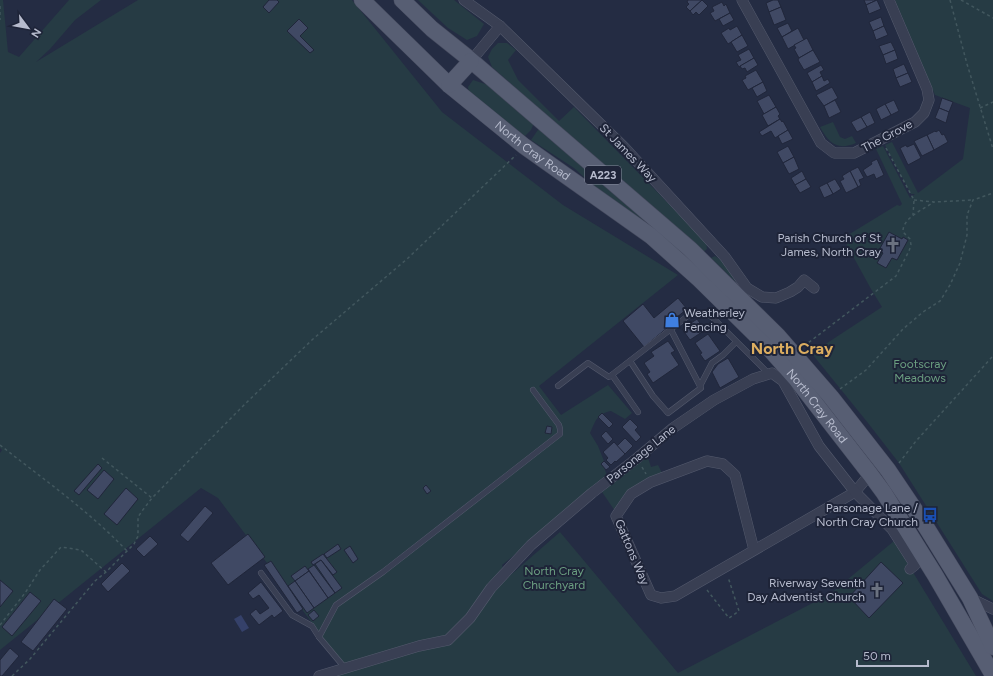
<svg xmlns="http://www.w3.org/2000/svg" width="993" height="676" viewBox="0 0 993 676" font-family="Figtree,sans-serif">
	<style>
		.green { fill: #263b44 }
		.water { fill: #35416a }
		.building { fill: #404964; stroke: #20263a }
		.lines { fill: none; stroke-linecap: round; stroke-linejoin: round }
		.lane-casing { stroke: #545a6d; stroke-width: 6 }
		.street-casing { stroke: #545a6d; stroke-width: 11 }
		.primary-casing { stroke: #43485c; stroke-width: 17 }
		.path { stroke: #42575e; stroke-width: 1.5; stroke-dasharray: 3 3; stroke-linecap: butt }
		.lane { stroke: #393f53; stroke-width: 5 }
		.street { stroke: #393f53; stroke-width: 10 }
		.primary { stroke: #575e73; stroke-width: 16 }
		.labels { text-anchor: middle; stroke-width: 4; stroke-linejoin: round; paint-order: stroke }
		.shield { fill: #1e2438; stroke: #888ea0; stroke-width: 1 }
		.shield-label { font-size: 11px; font-weight: bold; fill: #b6bbcd }
		.street-label { font-size: 12px; fill: #b6bbcd; stroke: #1e2438 }
		.poi-label { font-size: 12px; fill: #b6bbcd; stroke: #1e2438; text-anchor: end }
		.park-label { font-size: 12px; fill: #6b9f81; stroke: #1e2438 }
		.district-label { font-size: 16px; font-weight: bold; fill: #ddae60; stroke: #1e2438 }
	</style>
	<rect width="100%" height="100%" fill="#242c43"/>
	<g class="green">
		<path d="M0 0H3L8 52 19 57 69 0H101L75 20 50 49 36 62 138 0H352L442 112 563 205 678 275 539 386 561 415 608 385 632 413 625 419 611 411C597 414 596 420 590 433L598 446 604 461 601 464 604 467 608 479 502 565 506 579 560 532 678 673 830 594 894 541 976 676H322L343 664 218 498 201 488 0 650V453L2 450 0 448Z"/>
		<polygon points="418,0 454,0 484,24 477,36 467,40 448,28"/>
		<polygon points="895,0 993,0 993,601 982,594 899,463 868,423 813,355 818,349 882,307 871,289 843,238 897,205 900,206 902,204 876,149 883,146 910,198 915,194 911,194 885,145 892,142 918,193 963,159 970,108 935,95"/>
		<polygon points="498,43 507,43 516,50 508,60 518,80 559,121 574,107 706,242 707,249 702,253 492,67 488,57 492,49"/>
		<polygon points="473,80 491,86 534,123 531,130 525,136 469,93 468,87"/>
		<path d="M833 122 840 137 845 139 852 136 856 143C837 151 829 143 820 127Z"/>
		<polygon points="540,127 632,207 733,298 605,196 574,168 531,140"/>
		<polygon points="715,256 721,260 742,288 711,258"/>
		<polygon points="647,455 651,467 658,465 663,475 638,488 621,499 615,511 602,492"/>
	</g>
	<polygon class="water" points="241,615 249,628 242,632 234,619"/>
	<g class="building">
		<polygon points="269,0 277,0 279,2 269,13 263,7"/>
		<polygon points="688,0 702,0 690,11 686,7 689,4 687,2"/>
		<polygon points="702,0 708,6 699,15 696,12 693,15 690,11"/>
		<polygon points="773,0 778,0 781,7 769,12 766,3"/>
		<polygon points="864,0 877,0 866,5"/>
		<polygon points="877,0 881,9 869,14 866,5"/>
		<polygon points="722,2 724,6 726,4 730,13 715,21 710,13 714,11 712,7"/>
		<polygon points="781,7 786,20 774,25 769,12"/>
		<polygon points="730,13 734,20 723,26 719,19"/>
		<polygon points="881,17 884,26 873,31 869,22"/>
		<polygon points="299,19 308,28 300,36 314,50 310,53 287,31"/>
		<polygon points="788,23 792,31 782,37 777,28"/>
		<polygon points="737,26 742,35 728,44 721,33 729,28 730,30"/>
		<polygon points="884,26 888,35 876,40 873,31"/>
		<polygon points="798,28 804,40 788,49 782,37"/>
		<polygon points="742,35 748,46 737,52 731,42"/>
		<polygon points="807,38 813,50 799,58 794,49 796,48 794,45"/>
		<polygon points="891,42 895,50 883,55 879,46"/>
		<polygon points="749,49 754,58 739,67 736,62 741,60 738,55"/>
		<polygon points="813,50 820,62 804,70 798,60 799,58"/>
		<polygon points="895,50 898,59 886,64 883,55"/>
		<polygon points="754,58 758,65 747,72 745,68 742,69 740,66"/>
		<polygon points="904,64 908,73 896,78 893,69"/>
		<polygon points="821,65 824,70 820,72 822,76 812,82 807,73"/>
		<polygon points="756,70 763,82 748,90 742,80 746,78 745,76"/>
		<polygon points="908,73 912,82 900,87 896,78"/>
		<polygon points="822,76 824,81 828,79 830,83 816,91 812,82"/>
		<polygon points="763,82 767,91 757,97 752,88"/>
		<polygon points="832,87 838,98 824,106 816,95"/>
		<polygon points="769,95 776,107 764,114 757,101"/>
		<polygon points="942,98 953,102 949,112 939,108"/>
		<polygon points="835,100 841,112 829,118 824,106"/>
		<polygon points="894,100 899,111 891,115 885,104"/>
		<polygon points="885,104 891,115 881,120 876,109"/>
		<polygon points="776,107 780,114 778,116 780,119 768,126 762,115"/>
		<polygon points="939,108 949,112 946,123 935,118"/>
		<polygon points="870,112 875,123 867,127 861,117"/>
		<polygon points="861,117 867,127 857,132 851,122"/>
		<polygon points="780,119 782,122 783,121 788,130 775,138 771,131 762,136 759,132"/>
		<polygon points="788,130 793,139 782,144 778,136"/>
		<polygon points="939,130 942,135 944,134 948,142 934,150 927,135 935,131 936,132"/>
		<polygon points="927,135 934,150 922,156 914,141"/>
		<polygon points="914,144 921,158 908,165 900,148 906,145 907,147"/>
		<polygon points="788,146 794,157 783,163 777,152"/>
		<polygon points="794,157 799,169 789,174 783,163"/>
		<polygon points="877,159 884,175 876,179 874,174 867,177 863,170 872,164 871,162"/>
		<polygon points="858,167 864,178 859,180 861,185 858,187 850,171"/>
		<polygon points="802,171 806,179 795,185 791,178"/>
		<polygon points="850,171 858,187 846,193 840,181 844,179 842,176"/>
		<polygon points="806,179 811,187 800,193 795,185"/>
		<polygon points="835,179 841,189 833,194 827,183"/>
		<polygon points="827,183 833,194 824,198 819,187"/>
		<polygon points="889,232 902,239 903,237 908,240 897,260 892,258 886,268 877,263 883,253 879,250"/>
		<polygon points="678,298 687,309 665,327 667,328 644,347 623,321 643,304 654,318"/>
		<polygon points="697,319 705,330 690,340 682,329"/>
		<polygon points="708,334 720,351 705,361 700,354 702,353 695,343"/>
		<polygon points="668,341 675,351 671,353 679,365 653,383 647,374 650,372 644,363 654,356 651,352"/>
		<polygon points="728,358 739,377 720,388 712,372 718,364"/>
		<polygon points="602,413 613,424 609,428 598,417"/>
		<polygon points="630,419 638,427 635,430 641,437 636,442 622,427"/>
		<polygon points="547,426 552,427 551,434 545,433"/>
		<polygon points="606,431 613,439 608,444 601,436"/>
		<polygon points="625,438 633,446 625,454 617,446"/>
		<polygon points="614,442 625,454 616,462 615,461 611,465 606,460 608,458 603,452"/>
		<polygon points="604,461 610,467 606,470 601,464"/>
		<polygon points="98,464 102,468 79,495 74,491"/>
		<polygon points="104,470 114,479 98,499 87,490"/>
		<polygon points="426,485 431,491 427,494 423,488"/>
		<polygon points="126,488 138,499 117,525 104,514"/>
		<polygon points="205,506 213,513 188,542 180,535"/>
		<polygon points="248,534 265,557 228,585 211,563"/>
		<polygon points="150,536 158,544 144,557 136,549"/>
		<polygon points="338,544 341,549 327,558 324,554"/>
		<polygon points="350,546 358,559 353,563 344,550"/>
		<polygon points="323,554 337,572 333,575 321,560 313,565 311,562"/>
		<polygon points="321,560 342,588 335,593 315,564"/>
		<polygon points="271,561 303,609 297,613 264,565"/>
		<polygon points="881,562 903,583 869,618 849,597"/>
		<polygon points="122,563 130,571 108,592 101,584"/>
		<polygon points="314,565 335,593 328,598 308,569"/>
		<polygon points="305,566 309,571 295,581 291,576"/>
		<polygon points="309,571 328,598 314,608 295,581"/>
		<polygon points="0,580 13,591 0,607"/>
		<polygon points="295,581 314,608 307,613 288,586"/>
		<polygon points="261,582 283,611 274,618 272,615 259,625 250,614 256,609 260,614 269,608 259,595 253,599 248,593"/>
		<polygon points="30,592 41,601 12,636 2,627"/>
		<polygon points="54,599 67,609 33,651 21,642"/>
		<polygon points="314,610 319,616 313,621 308,615"/>
		<polygon points="10,648 19,656 2,676 0,676 0,660"/>
	</g>
	<g class="lines">
		<defs>
			<g id="lane">
				<polyline points="630,361 653,396 668,413 701,388 671,330"/>
				<polyline points="612,375 638,412"/>
				<polyline points="558,386 588,363 609,377 693,312 704,314 712,317 769,374"/>
				<polyline points="700,386 712,363 723,355 736,342"/>
				<polyline points="261,573 292,615 312,626 319,637"/>
				<polyline points="345,668 319,637 336,605 383,572 560,434 560,429 559,425 533,390"/>
			</g>
			<g id="street">
				<polyline points="464,0 500,26 624,147 725,257 747,288 762,297 776,298 790,292 798,287 804,280 814,288"/>
				<polyline points="742,0 821,143 834,153 854,153 915,122 924,113 929,100 927,89 889,0"/>
				<polyline points="471,61 500,26"/>
				<polyline points="754,550 735,475 723,464 707,461 651,482 631,494 616,516 651,595 661,598 675,596 855,492 870,474"/>
				<polyline points="970,598 993,609"/>
				<polyline points="319,676 419,646 448,640 470,618 491,588 531,545 592,493 636,459 673,428 714,400 753,379 772,373 783,381 819,446 855,492 892,529 915,565 910,569"/>
			</g>
			<g id="primary">
				<path id="s1" d="M362 0 449 85 524 146 651 236 699 279 767 346 797 380 870 474 884 493 935 575 993 675"/>
				<polyline points="402,0 432,29 467,57 690,249 778,336 831,397 888,470 923,522 970,598 993,647"/>
				<polyline points="449,85 471,61"/>
			</g>
		</defs>
		<use href="#lane" class="lane-casing"/>
		<use href="#street" class="street-casing"/>
		<use href="#primary" class="primary-casing"/>
		<g class="path">
			<polyline points="950,0 967,64 993,149"/>
			<polyline points="961,0 993,18"/>
			<polyline points="0,6 0,20"/>
			<polyline points="980,108 993,102"/>
			<polyline points="886,148 914,200 913,215"/>
			<polyline points="914,200 934,202 973,200"/>
			<path d="M804 346 896 276 909 251 911 245 910 239 903 232C902 218 924 209 934 202"/>
			<polyline points="840,389 866,370 903,329 923,312 940,301 950,285 960,263 967,235 967,215 973,200 993,193"/>
			<path d="M0 445C43 479 89 511 127 551"/>
			<polyline points="102,458 152,498"/>
			<polyline points="899,463 916,441 993,356"/>
			<polyline points="642,467 646,474"/>
			<polyline points="707,590 729,618 739,611 728,577"/>
			<polyline points="0,625 25,593 40,570 61,547 81,550 106,572 134,544 138,536 138,517 142,511 152,498 246,403 313,339 407,259 516,155"/>
			<polyline points="12,676 30,659 95,581 106,572"/>
		</g>
		<use href="#lane" class="lane"/>
		<use href="#street" class="street"/>
		<use href="#primary" class="primary"/>
	</g>
	<defs>
		<symbol id="church-bare" viewBox="-9 -9 18 18"><path d="M-1.2-6h2.4v3.5h3.3v2.4h-3.3V6h-2.4V-.1h-3.3v-2.4h3.3Z" fill="#6b7280" stroke="#1e2438" stroke-width="2.5" paint-order="stroke"/></symbol>
		<symbol id="shop-bare" viewBox="-9 -9 18 18"><path d="M-5-2.5h2.3a2.7 3.5 0 0 1 5.4 0H5L5.5 6h-11ZM-1.5-2.5h3a1.5 2.3 0 0 0-3 0Z" fill="#3f7fe0" stroke="#1e2438" stroke-width="2.5" paint-order="stroke"/></symbol>
		<symbol id="bus-bare" viewBox="-9 -9 18 18"><path d="M-5-6H5V4H4V6H2V4H-2V6H-4V4H-5ZM-3.5-4V0h7V-4ZM-3.5 1.2v1.5H-2V1.2ZM2 1.2v1.5H3.5V1.2Z" fill="#1a4fb4" stroke="#1e2438" stroke-width="2.5" paint-order="stroke"/></symbol>
	</defs>
	<g fill-rule="evenodd">
		<use href="#church-bare" x="882" y="234" width="22" height="22"/>
		<use href="#shop-bare" x="661" y="309" width="22" height="22"/>
		<use href="#bus-bare" x="919" y="504" width="22" height="22"/>
		<use href="#church-bare" x="866" y="579" width="22" height="22"/>
	</g>
	<g class="labels">
		<rect class="shield" x="585" y="166" width="36" height="18" rx="3"/>
		<g class="shield-label">
			<text x="603" y="179">A223</text>
		</g>
		<g class="street-label">
			<text transform="translate(887 136) rotate(-28)" y="4">The Grove</text>
			<text dy="4" stroke="none"><textPath href="#s1" startOffset="228">North Cray Road</textPath></text>
			<text transform="translate(628 153) rotate(46)" y="4">St James Way</text>
			<text dy="4" stroke="none"><textPath href="#s1" startOffset="612">North Cray Road</textPath></text>
			<text transform="translate(641 454) rotate(-39)" y="4">Parsonage Lane</text>
			<text transform="translate(632 552) rotate(67)" y="4">Gattons Way</text>
		</g>
		<g class="poi-label">
			<text x="881" y="242">Parish Church of St<tspan x="881" dy="14">James, North Cray</tspan></text>
			<text x="684" y="317" text-anchor="start">Weatherley<tspan x="684" dy="14">Fencing</tspan></text>
			<text x="918" y="512">Parsonage Lane /<tspan x="918" dy="14">North Cray Church</tspan></text>
			<text x="865" y="587">Riverway Seventh<tspan x="865" dy="14">Day Adventist Church</tspan></text>
		</g>
		<g class="park-label">
			<text x="920" y="368">Footscray<tspan x="920" dy="14">Meadows</tspan></text>
			<text x="554" y="575">North Cray<tspan x="554" dy="14">Churchyard</tspan></text>
		</g>
		<g class="district-label">
			<text x="792" y="354">North Cray</text>
		</g>
	</g>
	<g transform="translate(28 28) rotate(122)" stroke="#1e2438" stroke-width="3" paint-order="stroke">
	<path d="M0-3L7 15L0 10L-7 15Z" fill="#b6bbcd"/>
	<text y="-6" font-size="11" font-weight="bold" text-anchor="middle" fill="#b6bbcd">N</text>
	</g>
	<path d="M857 660v6h71v-6" fill="none" stroke="#b6bbcd" stroke-width="2"/>
	<text x="863" y="660" font-size="12" fill="#b6bbcd" stroke="#1e2438" stroke-width="3" paint-order="stroke">50 m</text>
</svg>
